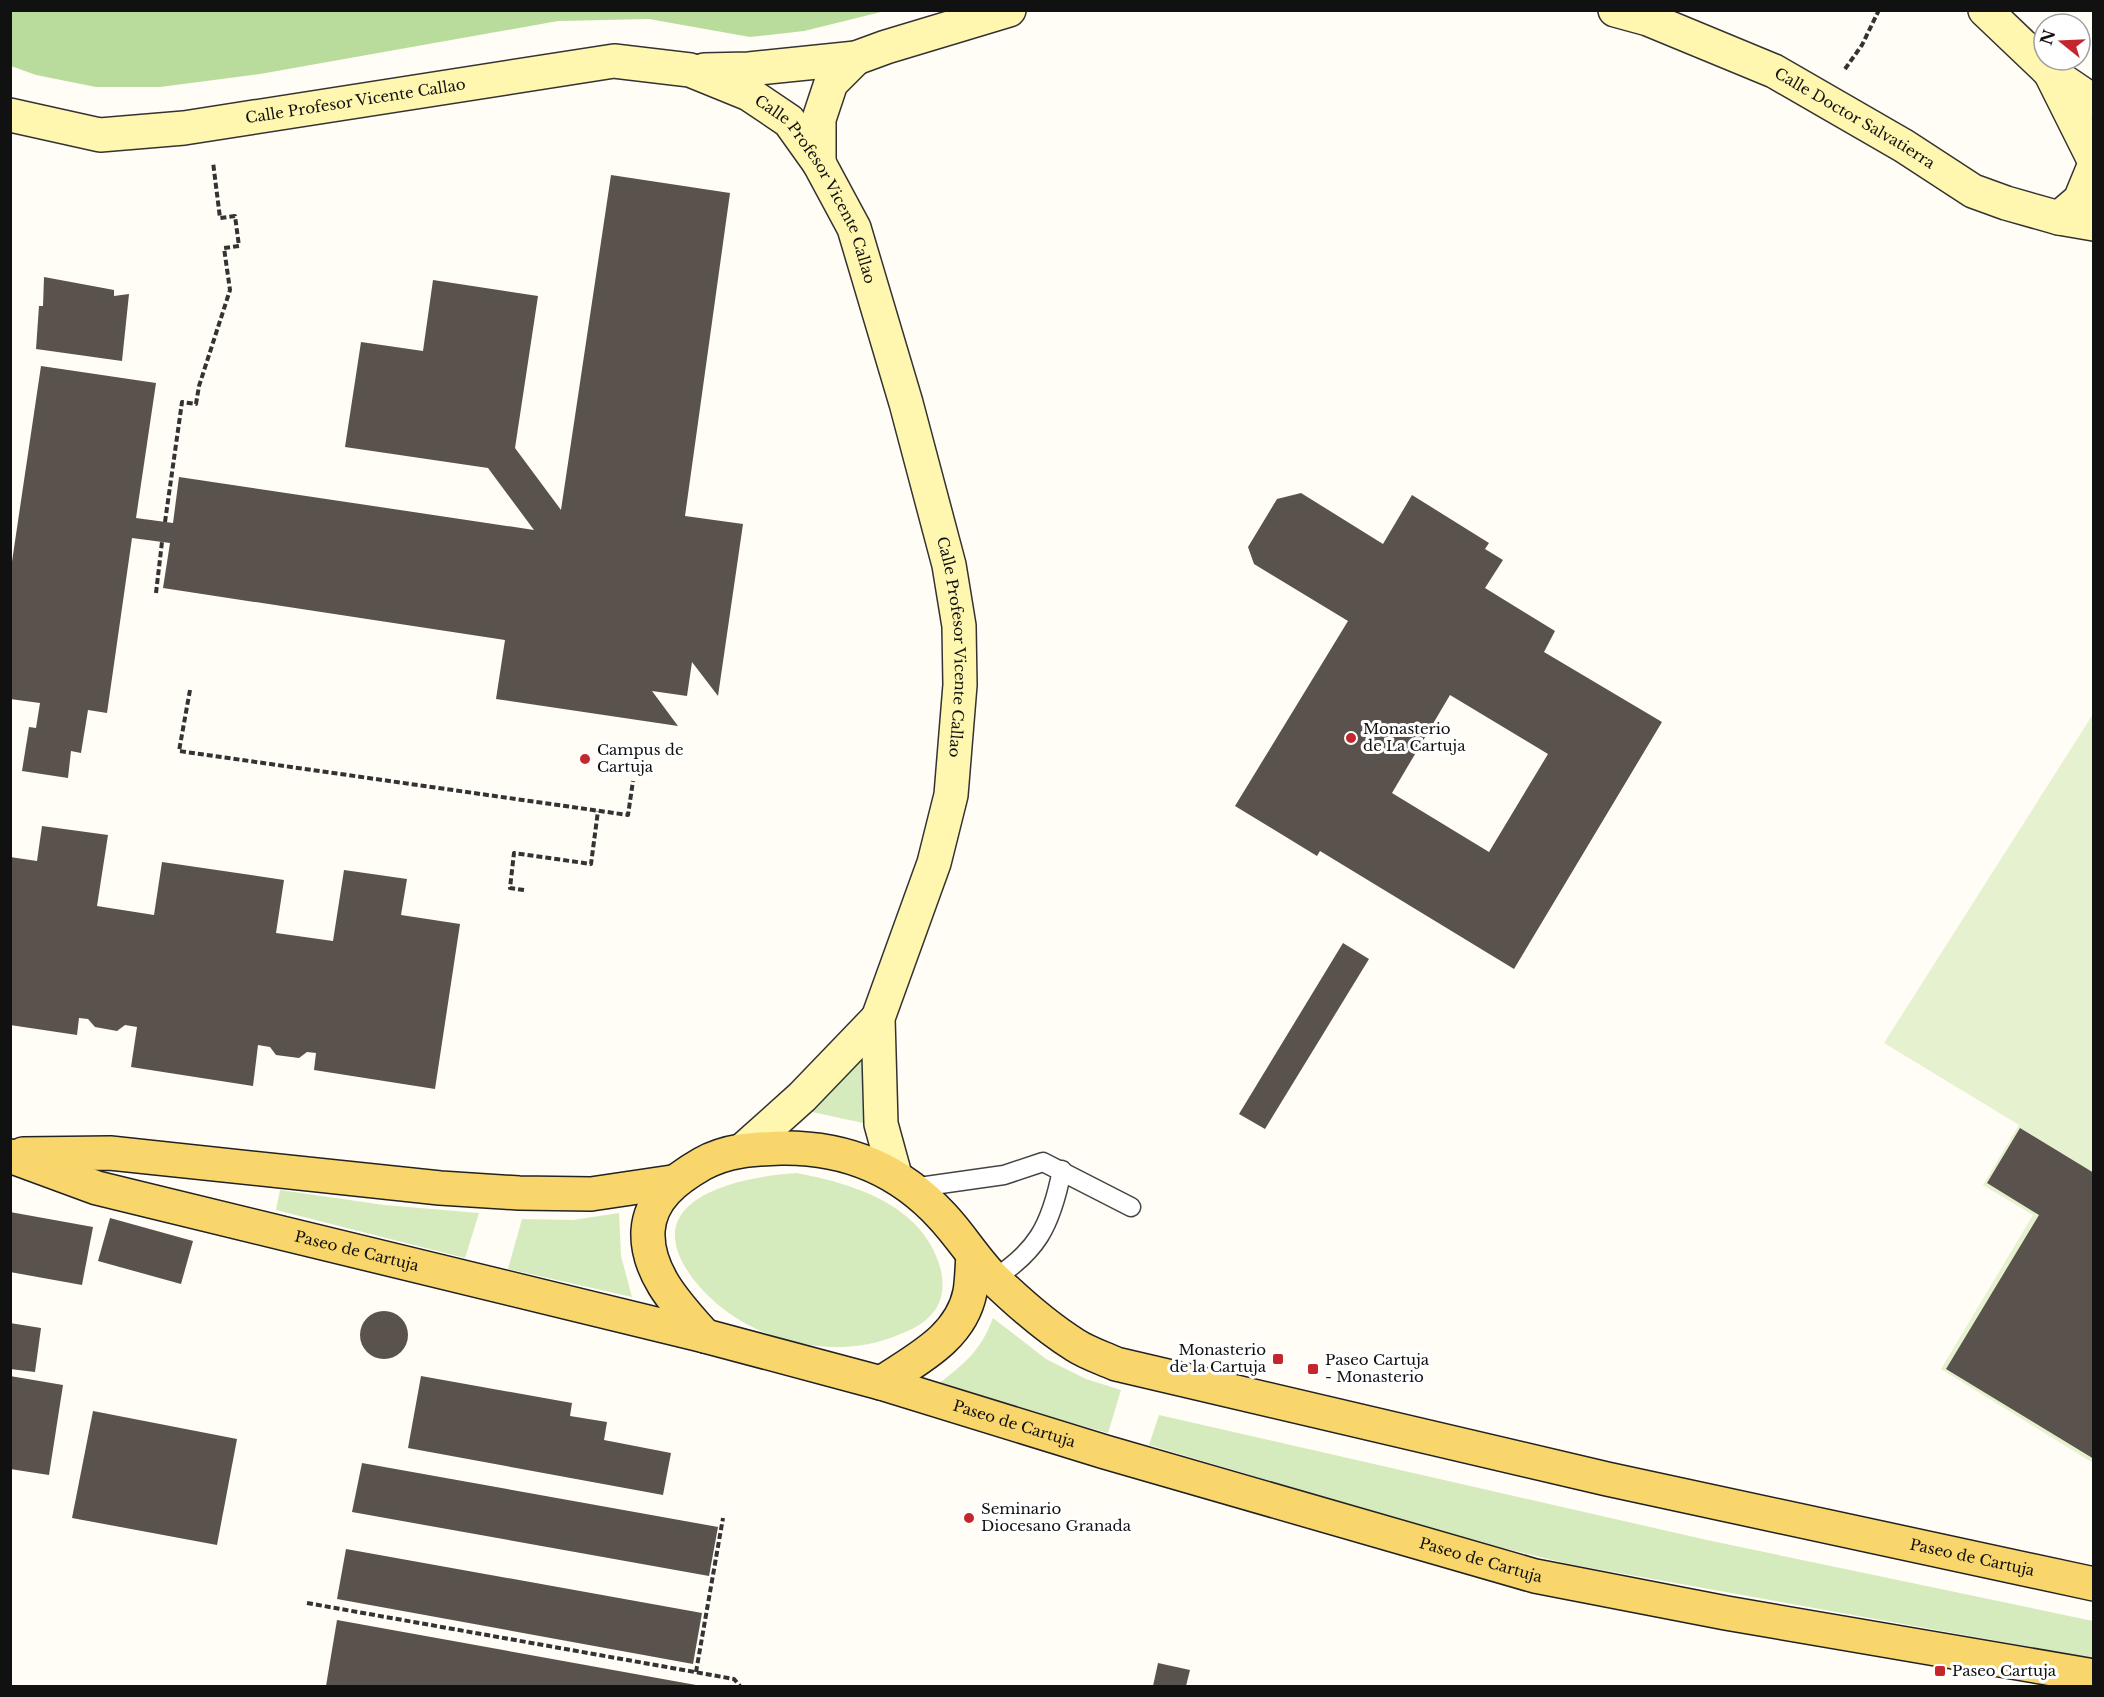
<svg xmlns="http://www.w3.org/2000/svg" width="2104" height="1697" viewBox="0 0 2104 1697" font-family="'Libre Baskerville',serif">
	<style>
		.green { fill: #d5ebbd }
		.forest { fill: #b9dc9c }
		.pitch { fill: #e6f2cf }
		.building { fill: #5a524d; fill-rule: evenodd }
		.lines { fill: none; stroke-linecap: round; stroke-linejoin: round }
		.lane-casing { stroke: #444; stroke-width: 21 }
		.secondary-casing { stroke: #333; stroke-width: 36 }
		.primary-casing { stroke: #222; stroke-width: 36 }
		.path { stroke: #333; stroke-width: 4; stroke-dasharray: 6 3; stroke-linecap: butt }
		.lane { stroke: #fff; stroke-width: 18 }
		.secondary { stroke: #fff6b0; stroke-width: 33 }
		.primary { stroke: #f9d66b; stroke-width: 33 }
		.poi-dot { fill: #c4262e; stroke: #fff; stroke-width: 2 }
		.labels { text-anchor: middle; stroke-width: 6; stroke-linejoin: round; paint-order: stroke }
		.street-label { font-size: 15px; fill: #111; stroke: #fff }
		.poi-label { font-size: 15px; fill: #111; stroke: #fff; text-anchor: start }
	</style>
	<rect width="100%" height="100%" fill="#fffdf5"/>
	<g class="green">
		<polygon points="862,1058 863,1123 812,1112"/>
		<path d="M796 1173C852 1183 923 1205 940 1267 944 1280 944 1298 935 1310 925 1324 913 1329 898 1335 829 1364 740 1339 694 1280 632 1200 736 1177 796 1173Z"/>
		<polygon points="280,1190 384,1205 479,1213 465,1258 276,1210"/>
		<polygon points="619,1213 621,1256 632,1297 508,1269 522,1219 573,1220"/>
		<path d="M993 1318 1046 1359 1086 1379 1121 1390 1108 1433 937 1385C965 1363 980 1352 993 1318Z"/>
		<polygon points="1159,1415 1707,1540 2093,1621 2093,1658 1569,1564 1470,1540 1149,1445"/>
	</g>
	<polygon class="forest" points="11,10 885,10 885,11 804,31 750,37 649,19 558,21 260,74 160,87 96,87 36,75 11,66"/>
	<polygon class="pitch" points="2093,714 2093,1463 1941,1369 2033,1215 1983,1185 2019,1125 1884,1043"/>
	<g class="building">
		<polygon points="611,175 730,193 685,516 743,524 718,696 692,662 687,696 652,691 678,726 496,699 505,640 163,588 170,543 132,538 107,713 88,710 81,753 71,751 68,778 22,771 29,727 36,728 40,703 10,699 10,575 41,366 156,383 136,518 173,523 179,477 534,530 488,468 345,447 361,342 423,351 433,280 538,296 515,448 561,510"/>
		<polygon points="44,277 114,290 114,296 129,294 122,361 36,349 39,306 43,306"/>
		<path d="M1301 493 1383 544 1412 495 1489 543 1485 549 1503 560 1485 588 1555 631 1544 652 1662 722 1514 969 1320 851 1317 856 1235 806 1348 621 1254 564 1248 547 1277 499ZM1450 695 1548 754 1489 852 1392 793Z"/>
		<polygon points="42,826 108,835 97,906 154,915 162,862 284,880 276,933 333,941 344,870 407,879 401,915 460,924 435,1089 314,1070 316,1053 307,1052 299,1058 276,1055 270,1047 258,1045 253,1086 131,1067 137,1027 125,1025 117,1031 95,1027 88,1019 79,1018 77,1035 10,1025 10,857 37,861"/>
		<polygon points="1343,943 1369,959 1265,1129 1239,1114"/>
		<polygon points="2020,1128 2094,1173 2094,1459 1946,1369 2039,1215 1987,1183"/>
		<polygon points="10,1212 93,1227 82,1285 10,1272"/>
		<polygon points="110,1218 193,1241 181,1284 98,1261"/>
		<circle cx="384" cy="1335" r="24"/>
		<polygon points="10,1323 41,1328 35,1372 10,1369"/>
		<polygon points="10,1376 63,1385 49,1475 10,1469"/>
		<polygon points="421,1376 572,1403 570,1416 607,1422 604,1440 671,1453 663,1495 408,1448"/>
		<polygon points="93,1411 237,1439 217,1545 72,1518"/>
		<polygon points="362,1463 718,1527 709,1576 352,1512"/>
		<polygon points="346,1549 702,1613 693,1664 337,1599"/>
		<polygon points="337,1620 696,1685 695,1686 326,1686"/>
		<polygon points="1158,1663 1190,1670 1186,1686 1153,1686"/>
	</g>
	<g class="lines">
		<defs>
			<g id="lane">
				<polyline points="912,1188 1004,1175 1043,1162 1131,1207"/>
				<path d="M987 1283C1037 1253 1051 1226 1062 1170"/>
			</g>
			<g id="secondary">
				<path id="s1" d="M1615 10 1648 19 1774 71 1904 146 1973 191 2006 203 2059 218 2094 224"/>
				<polyline points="1985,10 2050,72 2094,102"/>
				<polyline points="704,70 749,69 856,58 886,47 1009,10"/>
				<polyline points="2051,74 2094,160"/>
				<path id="s2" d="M10 115 100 135 184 128 614 61 690 70 749 94 789 121 819 163 854 228 906 403 949 565 959 626 960 685 951 795 934 863 878 1018 881 1124 895 1175"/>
				<polyline points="819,163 819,119 831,83 856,58"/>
				<polyline points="2059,218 2080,200 2094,166"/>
				<polyline points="744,1149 802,1097 878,1018"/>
			</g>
			<g id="primary">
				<polyline points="23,1154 110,1153 440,1188 519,1193 591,1194 672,1182"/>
				<path id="s3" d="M10 1156 97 1188 705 1336 881 1383 1105 1452 1535 1576 1726 1613 2094 1676"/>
				<path id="s4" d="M705 1336C679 1307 646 1273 648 1231 650 1198 676 1179 702 1164 727 1150 753 1149 781 1148 845 1147 899 1169 942 1216 961 1236 975 1260 994 1279 1019 1303 1046 1327 1075 1345 1087 1353 1103 1358 1116 1364L1607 1479 2094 1584"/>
				<path d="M881 1383C917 1359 961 1338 970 1292 972 1280 972 1267 973 1255"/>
			</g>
		</defs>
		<use href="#lane" class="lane-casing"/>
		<use href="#secondary" class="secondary-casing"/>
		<use href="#primary" class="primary-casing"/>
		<g class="path">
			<polyline points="1845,69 1862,45 1879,10"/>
			<polyline points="165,522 182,402 196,404 199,386 230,290 224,248 239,246 235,216 220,218 213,162"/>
			<polyline points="156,593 162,542"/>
			<polyline points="190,690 179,751 628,815 633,781"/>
			<polyline points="524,890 510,888 514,853 591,864 598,811"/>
			<polyline points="307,1603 734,1679 740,1686"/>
			<polyline points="696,1672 723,1518"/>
		</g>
		<use href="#lane" class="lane"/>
		<use href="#secondary" class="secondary"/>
		<use href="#primary" class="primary"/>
	</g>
	<g class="poi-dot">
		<circle cx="1351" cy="738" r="6"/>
		<circle cx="585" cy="759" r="6"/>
		<rect x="1272" y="1353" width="12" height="12" rx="3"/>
		<rect x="1307" y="1363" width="12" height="12" rx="3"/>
		<circle cx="969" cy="1518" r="6"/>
		<rect x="1934" y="1665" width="12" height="12" rx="3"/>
	</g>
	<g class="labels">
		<g class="street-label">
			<text dy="5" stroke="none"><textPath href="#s2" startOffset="350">Calle Profesor Vicente Callao</textPath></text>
			<text dy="5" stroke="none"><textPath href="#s1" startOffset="264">Calle Doctor Salvatierra</textPath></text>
			<text dy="5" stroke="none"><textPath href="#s2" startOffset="872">Calle Profesor Vicente Callao</textPath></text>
			<text dy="5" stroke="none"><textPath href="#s2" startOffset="1358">Calle Profesor Vicente Callao</textPath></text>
			<text dy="5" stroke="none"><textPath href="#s3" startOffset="360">Paseo de Cartuja</textPath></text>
			<text dy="5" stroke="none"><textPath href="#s3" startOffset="1040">Paseo de Cartuja</textPath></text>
			<text dy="5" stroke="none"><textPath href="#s4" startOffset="1584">Paseo de Cartuja</textPath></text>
			<text dy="5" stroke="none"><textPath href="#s3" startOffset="1526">Paseo de Cartuja</textPath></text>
		</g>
		<g class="poi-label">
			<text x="1363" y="734">Monasterio<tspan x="1363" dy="17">de La Cartuja</tspan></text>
			<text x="597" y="755">Campus de<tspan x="597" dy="17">Cartuja</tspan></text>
			<text x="1266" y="1355" text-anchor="end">Monasterio<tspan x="1266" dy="17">de la Cartuja</tspan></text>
			<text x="1325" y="1365">Paseo Cartuja<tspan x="1325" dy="17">- Monasterio</tspan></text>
			<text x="981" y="1514">Seminario<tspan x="981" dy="17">Diocesano Granada</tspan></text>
			<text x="1952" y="1676">Paseo Cartuja</text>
		</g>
	</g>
	<rect width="2104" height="1697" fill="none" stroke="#111111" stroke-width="24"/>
	<g transform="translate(2062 42) rotate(288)"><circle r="28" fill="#ffffff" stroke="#a0a0a0" stroke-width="1.5"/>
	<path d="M0-4.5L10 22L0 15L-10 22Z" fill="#c4262e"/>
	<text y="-9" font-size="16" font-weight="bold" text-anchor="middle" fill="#111111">N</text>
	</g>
</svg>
